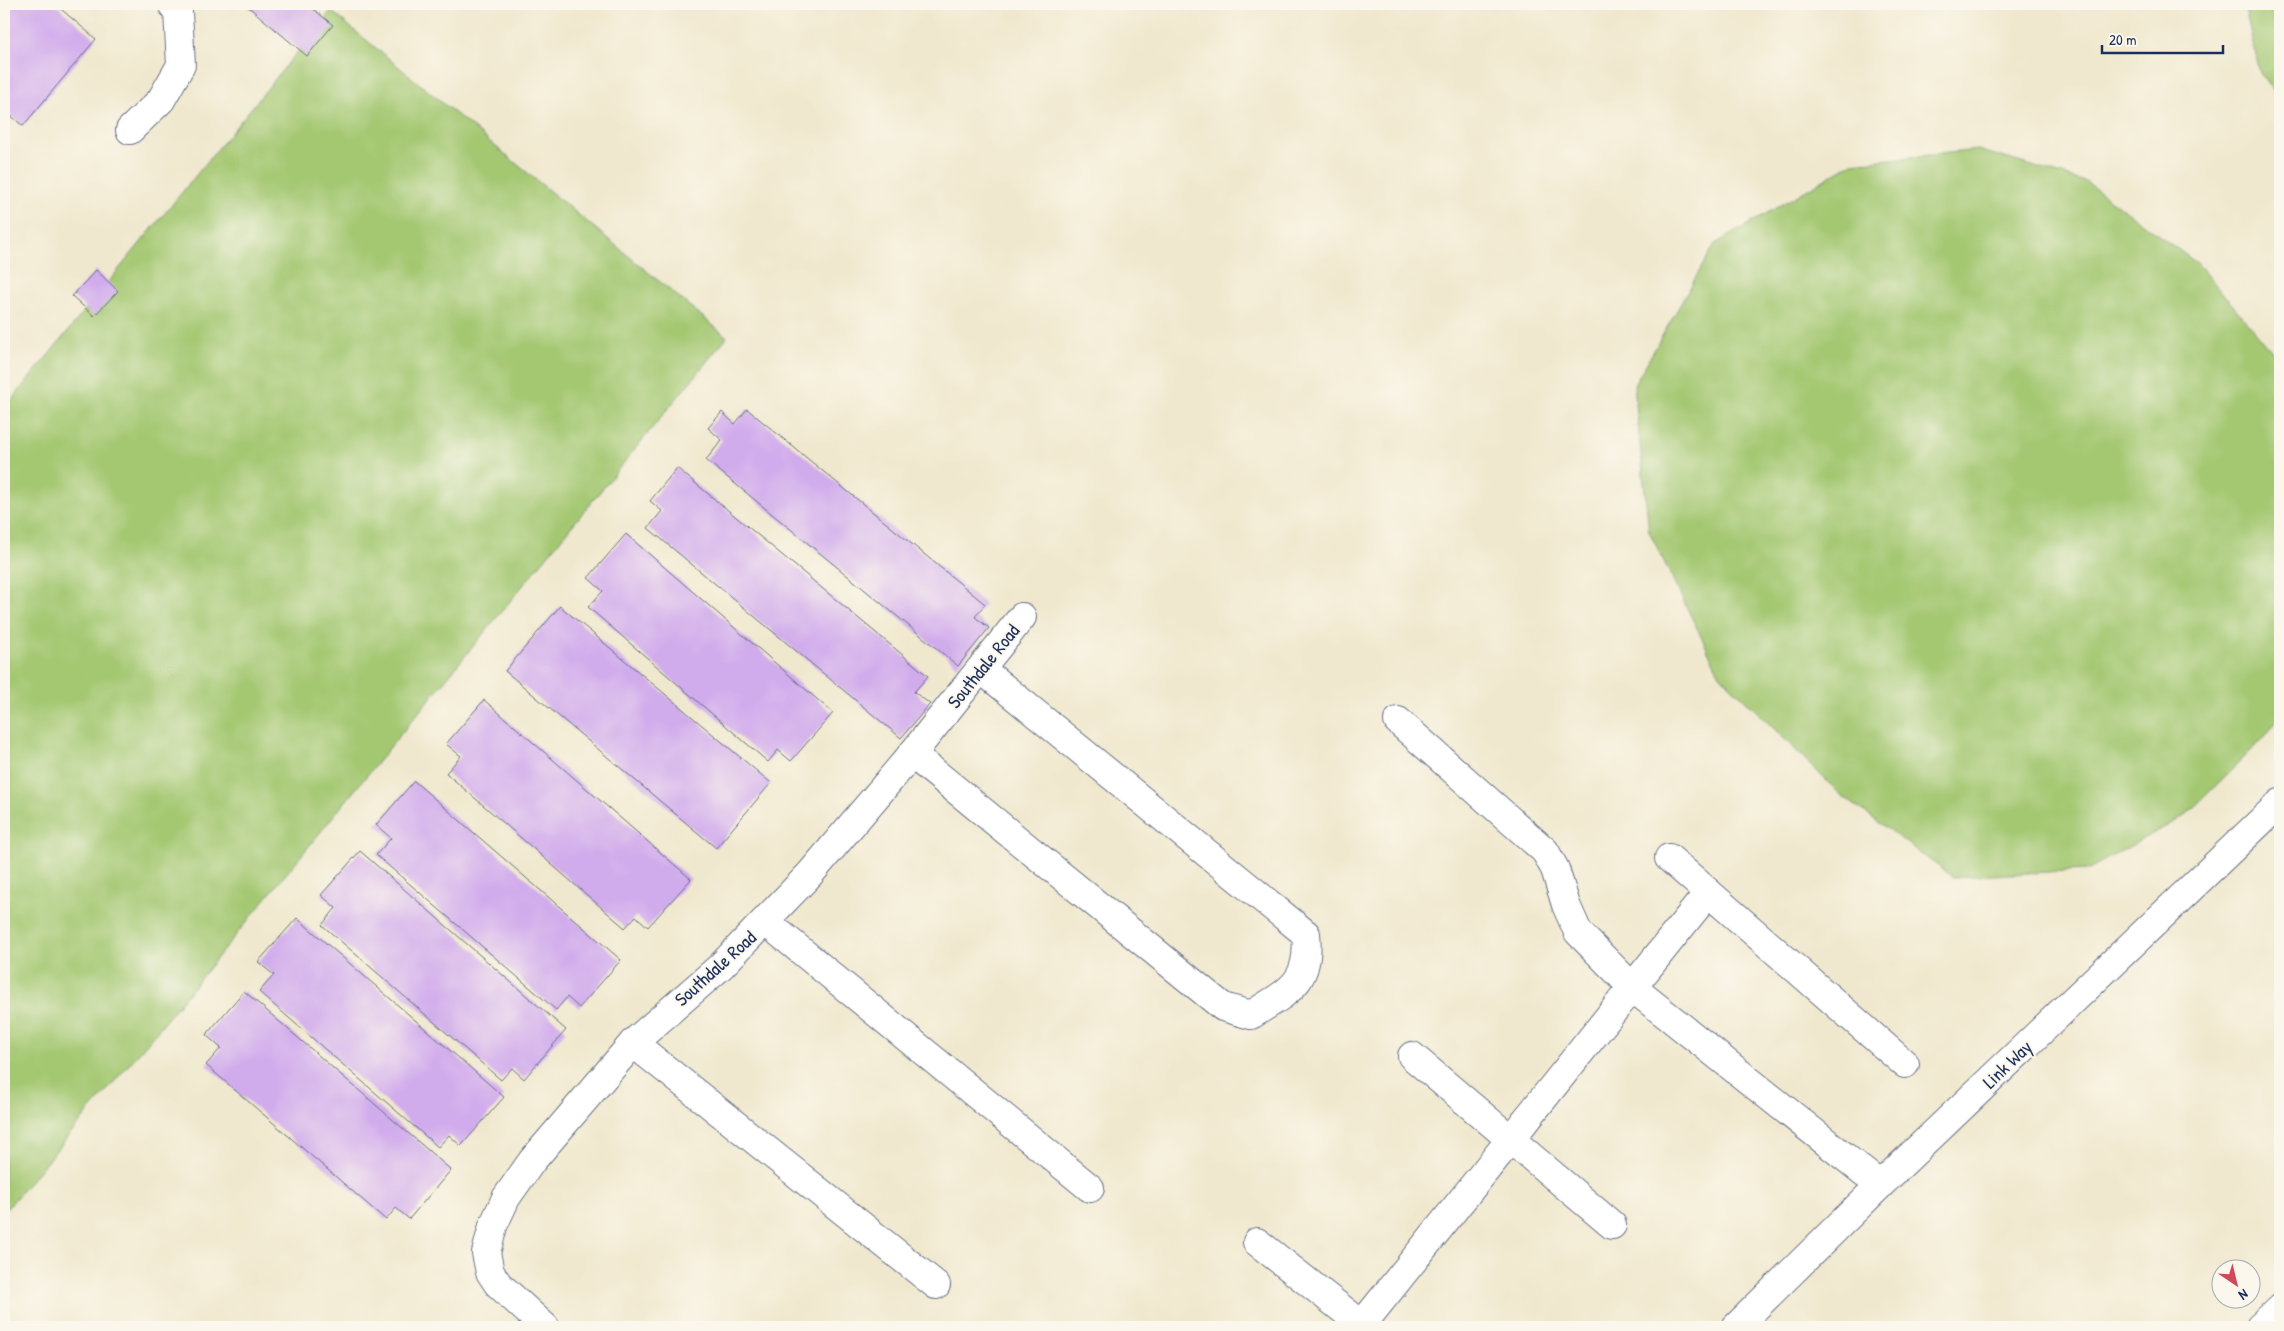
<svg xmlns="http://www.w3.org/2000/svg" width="2284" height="1331" viewBox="0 0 2284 1331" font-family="'Patrick Hand',sans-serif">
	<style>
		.green { fill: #a4c872; stroke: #607c68 }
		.building { fill: #d1acec }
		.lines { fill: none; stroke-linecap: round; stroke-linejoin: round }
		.minor-casing { stroke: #667085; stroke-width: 30 }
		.minor { stroke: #fff; stroke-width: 28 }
		.labels { text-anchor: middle; stroke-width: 4; stroke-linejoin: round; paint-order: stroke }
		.street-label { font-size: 19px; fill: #1b2f5e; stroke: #fbf7ec }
	</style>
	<rect width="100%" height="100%" fill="#fbf7ec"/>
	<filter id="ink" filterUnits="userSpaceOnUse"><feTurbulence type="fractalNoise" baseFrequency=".02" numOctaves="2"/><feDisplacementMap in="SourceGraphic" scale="10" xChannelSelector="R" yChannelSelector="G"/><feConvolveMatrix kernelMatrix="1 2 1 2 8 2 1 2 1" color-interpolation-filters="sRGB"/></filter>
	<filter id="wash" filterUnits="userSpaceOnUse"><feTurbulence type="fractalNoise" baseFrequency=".0096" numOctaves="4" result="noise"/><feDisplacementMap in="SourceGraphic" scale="20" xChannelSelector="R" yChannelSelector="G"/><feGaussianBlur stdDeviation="1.12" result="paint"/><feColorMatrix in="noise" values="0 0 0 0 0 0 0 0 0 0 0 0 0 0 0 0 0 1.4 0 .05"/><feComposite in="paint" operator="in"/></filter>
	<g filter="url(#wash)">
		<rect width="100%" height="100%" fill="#f0e8ce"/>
		<g class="green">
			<polygon points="2244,4 2280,4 2280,100 2260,73"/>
			<polygon points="331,11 727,337 148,1042 4,1212 4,409"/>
			<polygon points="1978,150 2086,182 2198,264 2280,361 2280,717 2263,739 2185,816 2087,870 1953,877 1841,795 1720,675 1649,531 1634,385 1715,244 1852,163"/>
		</g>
		<g id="blocks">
			<g class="building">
				<polygon points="4,4 55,4 96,39 23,126 4,110"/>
				<polygon points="245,4 307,4 333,25 307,56"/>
				<polygon points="96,270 118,291 94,316 72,296"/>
				<polygon points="747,409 985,604 975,617 989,628 958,666 706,460 722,440 708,428 722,412 735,424"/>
				<polygon points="677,468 928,676 914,692 930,704 901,738 648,528 662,511 650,501"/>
				<polygon points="626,534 833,713 791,761 778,750 768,762 588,607 603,591 588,578"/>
				<polygon points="560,606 771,783 716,848 505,671"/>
				<polygon points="484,700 691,879 648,927 636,916 625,928 446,773 461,756 446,744"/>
				<polygon points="414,781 621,960 579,1008 567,997 556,1010 376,855 391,838 376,825"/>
				<polygon points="360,851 566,1030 524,1079 512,1068 501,1080 322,925 336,908 321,895"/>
				<polygon points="297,918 504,1097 461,1146 449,1135 438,1147 259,992 274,975 258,962"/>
				<polygon points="244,991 451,1170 409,1219 396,1208 386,1220 206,1065 221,1048 206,1035"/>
			</g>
		</g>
	</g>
	<g filter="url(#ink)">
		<use href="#blocks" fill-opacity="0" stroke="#667085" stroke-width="1"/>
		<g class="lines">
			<defs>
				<g id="minor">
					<polyline points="130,130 161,100 181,65 178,12 172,4"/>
					<polyline points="1398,721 1545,851 1555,869 1566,905 1578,932 1634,989 1880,1185"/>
					<path d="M912 754 1223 1007 1251 1015C1289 991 1311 983 1306 934L981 669"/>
					<polyline points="1669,858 1905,1064"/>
					<polyline points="766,922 1090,1188"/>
					<polyline points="633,1043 936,1285"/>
					<polyline points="1412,1056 1612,1225"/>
					<polyline points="1257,1242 1365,1327"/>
					<polyline points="545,1327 498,1284 490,1272 486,1253 493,1226 506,1198 532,1161 633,1043 721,966 810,874 912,754 1022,617"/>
					<polyline points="1360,1327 1708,893"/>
					<polyline points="1736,1327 1880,1185 2280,803"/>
					<polyline points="2260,1327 2280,1308"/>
				</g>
			</defs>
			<use href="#minor" class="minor-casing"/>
			<use href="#minor" class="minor"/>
		</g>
	</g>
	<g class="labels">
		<g class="street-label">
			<text transform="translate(983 666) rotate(-51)" y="7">Southdale Road</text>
			<text transform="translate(715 968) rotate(-42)" y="7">Southdale Road</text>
			<text transform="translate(2007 1064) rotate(-44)" y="7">Link Way</text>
		</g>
	</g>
	<rect width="2284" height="1331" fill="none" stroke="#fbf7ec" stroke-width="20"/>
	<g transform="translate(2236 1284) rotate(145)"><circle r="24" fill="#fbf7ec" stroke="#a1a7b3"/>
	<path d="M0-4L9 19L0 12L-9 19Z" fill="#d1495b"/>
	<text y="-8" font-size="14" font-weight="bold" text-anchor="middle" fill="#1b2f5e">N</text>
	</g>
	<path d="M2102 45v8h121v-8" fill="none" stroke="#1b2f5e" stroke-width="2.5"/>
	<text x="2109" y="45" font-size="15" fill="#1b2f5e" stroke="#fbf7ec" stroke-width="4" paint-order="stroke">20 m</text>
</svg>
